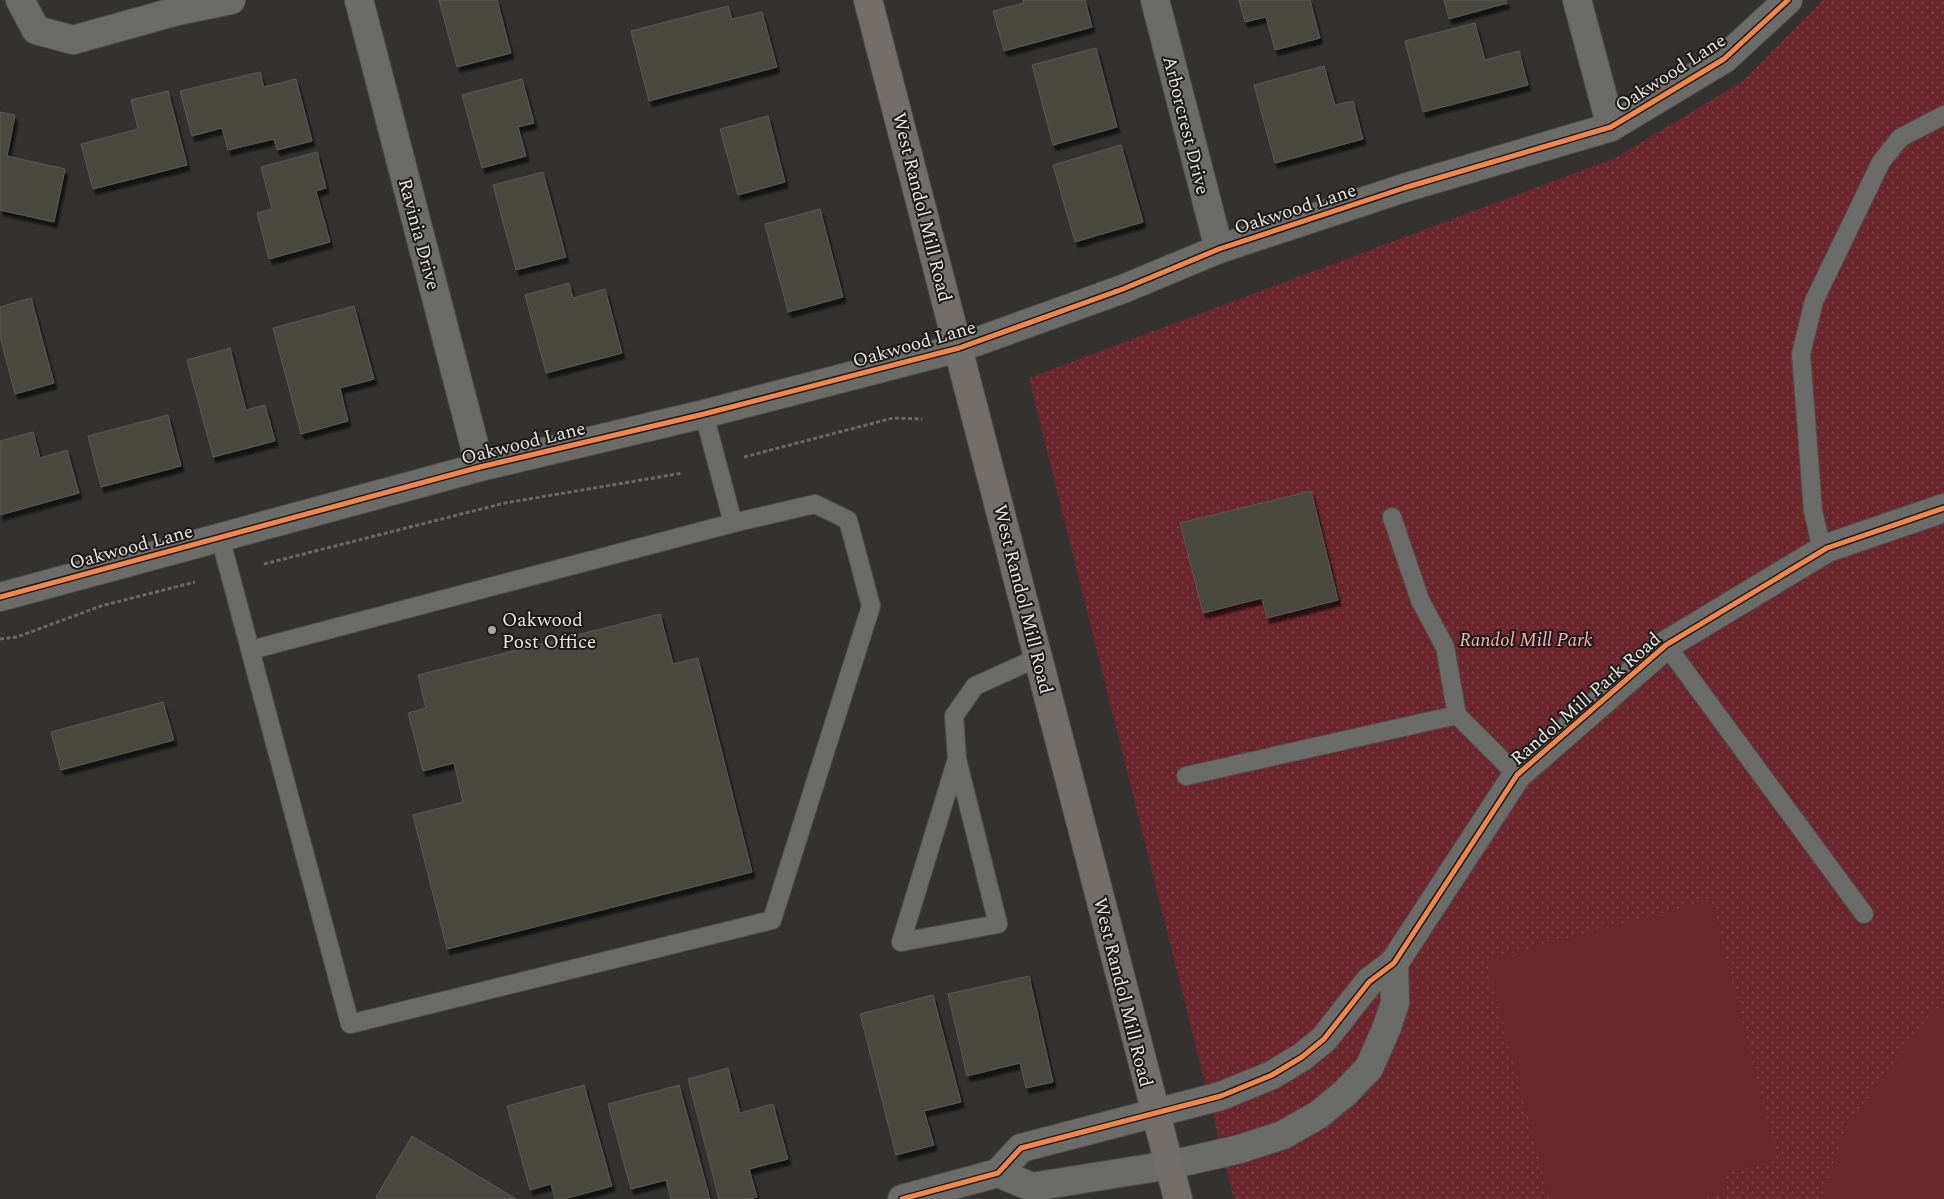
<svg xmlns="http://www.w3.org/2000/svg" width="1944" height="1199" viewBox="0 0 1944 1199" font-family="Spectral,serif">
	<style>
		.park { fill: url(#park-dots) }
		.garden { fill: #6a262a }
		.building { fill: #4a4840; stroke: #5b5a59; filter: url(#shadow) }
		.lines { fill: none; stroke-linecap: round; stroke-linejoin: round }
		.service-casing { stroke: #51504f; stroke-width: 20 }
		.minor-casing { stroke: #51504f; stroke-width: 30 }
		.tertiary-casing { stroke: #51504f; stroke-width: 30 }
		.secondary-casing { stroke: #51504f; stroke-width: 30 }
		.path { stroke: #6a6968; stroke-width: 3; stroke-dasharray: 4 2.5; stroke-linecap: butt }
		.service { stroke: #6b6b6a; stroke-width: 18 }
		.minor { stroke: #6b6b6a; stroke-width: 28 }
		.tertiary { stroke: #6b6b6a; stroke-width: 28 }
		.secondary { stroke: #746e6b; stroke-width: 28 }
		.cycleway-casing { stroke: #1b1a19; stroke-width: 8 }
		.cycleway { stroke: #f5874c; stroke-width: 5 }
		.poi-dot { fill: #a9a8a7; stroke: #1b1a19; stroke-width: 2 }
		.labels { text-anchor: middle; stroke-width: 4; stroke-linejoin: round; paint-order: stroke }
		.street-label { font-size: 19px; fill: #e9e8e7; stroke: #1b1a19 }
		.poi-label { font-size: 19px; fill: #e9e8e7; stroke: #1b1a19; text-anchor: start }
		.park-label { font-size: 19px; font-style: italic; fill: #fcb3b1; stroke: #1b1a19 }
	</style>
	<defs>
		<pattern id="park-dots" width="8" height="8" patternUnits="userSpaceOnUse" patternTransform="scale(1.25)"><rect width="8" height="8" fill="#6a262a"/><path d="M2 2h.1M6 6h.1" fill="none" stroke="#7f4649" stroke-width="1.8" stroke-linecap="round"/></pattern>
		<filter id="shadow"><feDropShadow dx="3" dy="5.5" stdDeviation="1" flood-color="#0009"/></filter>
	</defs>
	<rect width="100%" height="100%" fill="#333231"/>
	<polygon class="park" points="1823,0 1944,0 1944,1199 1234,1199 1029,378 1615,158 1743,81"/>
	<g class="garden">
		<polygon points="1711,900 1777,1159 1723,1175 1727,1192 1703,1199 1550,1199 1486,960"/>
		<polygon points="1944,1004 1944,1199 1821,1199 1844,1132 1885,1074 1932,1012"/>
	</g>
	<g class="building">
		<polygon points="439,0 497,0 511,53 457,67"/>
		<polygon points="1023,0 1085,0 1092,27 1004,51 993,11 1024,3"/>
		<polygon points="1239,0 1310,0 1320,38 1275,50 1266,17 1245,22"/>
		<polygon points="1444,0 1506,0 1507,3 1449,19"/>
		<polygon points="728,6 732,19 762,12 777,67 649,101 631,31"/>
		<polygon points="1475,23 1485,60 1519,51 1528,85 1423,112 1405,41"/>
		<polygon points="1096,48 1117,127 1053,145 1032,65"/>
		<polygon points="1324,66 1335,105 1353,101 1363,139 1275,163 1254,85"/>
		<polygon points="260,72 264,87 296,79 312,141 277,150 274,139 228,150 222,128 192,136 180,91"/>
		<polygon points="522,79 534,123 518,127 526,156 482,168 462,95"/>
		<polygon points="168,91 187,165 93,189 81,144 138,129 131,100"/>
		<polygon points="0,112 15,115 7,156 65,169 54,222 0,210"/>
		<polygon points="768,116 785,182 738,195 720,129"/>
		<polygon points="1121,145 1143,222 1075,242 1053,165"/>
		<polygon points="317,152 326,188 316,191 330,242 269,259 257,213 272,209 261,167"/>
		<polygon points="543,172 566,257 516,270 493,185"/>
		<polygon points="820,209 843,297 788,312 765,224"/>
		<polygon points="569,283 573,298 605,289 622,353 546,373 525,295"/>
		<polygon points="31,298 54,383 15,394 0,336 0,307"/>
		<polygon points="354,306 374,379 340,388 348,421 301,434 273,328"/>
		<polygon points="230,348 246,410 265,405 275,441 213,457 187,360"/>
		<polygon points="168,415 181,466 101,487 88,436"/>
		<polygon points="33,432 40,458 67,450 79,493 0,515 0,441"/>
		<polygon points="1311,491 1338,600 1267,618 1262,598 1203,613 1180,523"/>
		<polygon points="660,614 673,664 698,658 752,872 447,949 413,815 463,802 454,763 423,771 408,713 426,708 418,675"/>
		<polygon points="163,702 174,740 61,770 51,732"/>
		<polygon points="1029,976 1053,1082 1026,1088 1020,1063 967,1076 948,994"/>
		<polygon points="933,995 961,1102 924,1111 934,1145 896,1155 860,1014"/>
		<polygon points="728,1068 740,1113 773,1104 788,1159 749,1169 757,1197 750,1199 719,1199 688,1079"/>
		<polygon points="584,1085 612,1186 564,1199 555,1199 551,1184 530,1190 507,1106"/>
		<polygon points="679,1085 710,1199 671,1199 666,1180 631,1189 608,1104"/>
		<polygon points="412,1136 516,1199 379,1199 376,1197"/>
	</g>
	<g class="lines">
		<defs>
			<g id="service">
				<polyline points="1392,517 1420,600 1445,647 1457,715"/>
				<polyline points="220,537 350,1024 772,920 871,606 848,520 815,504 733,523 704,414"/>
				<polyline points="1822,550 1813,511 1801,354 1814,301 1881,162 1900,138 1944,115"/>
				<polyline points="1666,645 1864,914"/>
				<polyline points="251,650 733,523"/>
				<polyline points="957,759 901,942 998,924 957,759 954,716 975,686 1039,657"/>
				<polyline points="1186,776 1457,715 1517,775"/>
			</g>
			<g id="minor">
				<polyline points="20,0 36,30 73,40 177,11 231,0"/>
				<polyline points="359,0 480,467"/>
				<polyline points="1155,0 1219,249"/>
				<polyline points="1577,0 1611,127"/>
				<polyline points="998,1173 1032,1187 1170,1165 1240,1149 1283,1135 1318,1115 1345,1093 1369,1068 1387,1027 1395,1003 1394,963"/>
				<polyline points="902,1199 998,1173 1021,1148 1221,1096 1272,1075 1302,1057 1324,1039 1369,982 1394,963 1517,775 1666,645 1827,548 1944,508"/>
			</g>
			<polyline id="tertiary" points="0,597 480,467 704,414 959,348 1123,289 1219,249 1404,188 1611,127 1724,59 1788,0"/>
			<polyline id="secondary" points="868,0 1178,1199"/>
		</defs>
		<use href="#service" class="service-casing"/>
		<use href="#minor" class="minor-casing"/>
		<use href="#tertiary" class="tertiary-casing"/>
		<use href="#secondary" class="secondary-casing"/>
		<g class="path">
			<polyline points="744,457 893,418 922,419"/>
			<polyline points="264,564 505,503 683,473"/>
			<polyline points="0,639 17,637 101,606 195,582"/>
		</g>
		<use href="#service" class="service"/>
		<use href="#minor" class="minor"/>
		<use href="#tertiary" class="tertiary"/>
		<use href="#secondary" class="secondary"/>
		<defs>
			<g id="cycleway">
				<polyline points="0,597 480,467 704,414 959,348 1123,289 1219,249 1404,188 1611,127 1724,59 1788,0"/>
				<polyline points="902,1199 998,1173 1021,1148 1221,1096 1272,1075 1302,1057 1324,1039 1369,982 1394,963 1517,775 1666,645 1827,548 1944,508"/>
			</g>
		</defs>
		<use href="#cycleway" class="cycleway-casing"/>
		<use href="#cycleway" class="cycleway"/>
	</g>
	<circle class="poi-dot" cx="492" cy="630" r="5"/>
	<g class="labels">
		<g class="street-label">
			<text transform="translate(1670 72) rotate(-33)" y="7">Oakwood Lane</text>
			<text transform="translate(1187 125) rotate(76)" y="7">Arborcrest Drive</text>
			<text transform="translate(923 207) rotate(76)" y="7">West Randol Mill Road</text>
			<text transform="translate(1295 208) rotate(-18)" y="7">Oakwood Lane</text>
			<text transform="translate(420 234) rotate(75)" y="7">Ravinia Drive</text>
			<text transform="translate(914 343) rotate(-16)" y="7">Oakwood Lane</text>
			<text transform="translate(523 442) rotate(-14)" y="7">Oakwood Lane</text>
			<text transform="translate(131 546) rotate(-15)" y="7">Oakwood Lane</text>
			<text transform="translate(1024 599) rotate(76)" y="7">West Randol Mill Road</text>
			<text transform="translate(1585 698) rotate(-41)" y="7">Randol Mill Park Road</text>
			<text transform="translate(1124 992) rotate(76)" y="7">West Randol Mill Road</text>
		</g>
		<g class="poi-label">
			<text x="502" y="626">Oakwood<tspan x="502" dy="22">Post Office</tspan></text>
		</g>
		<g class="park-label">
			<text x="1526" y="646">Randol Mill Park</text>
		</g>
	</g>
</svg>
